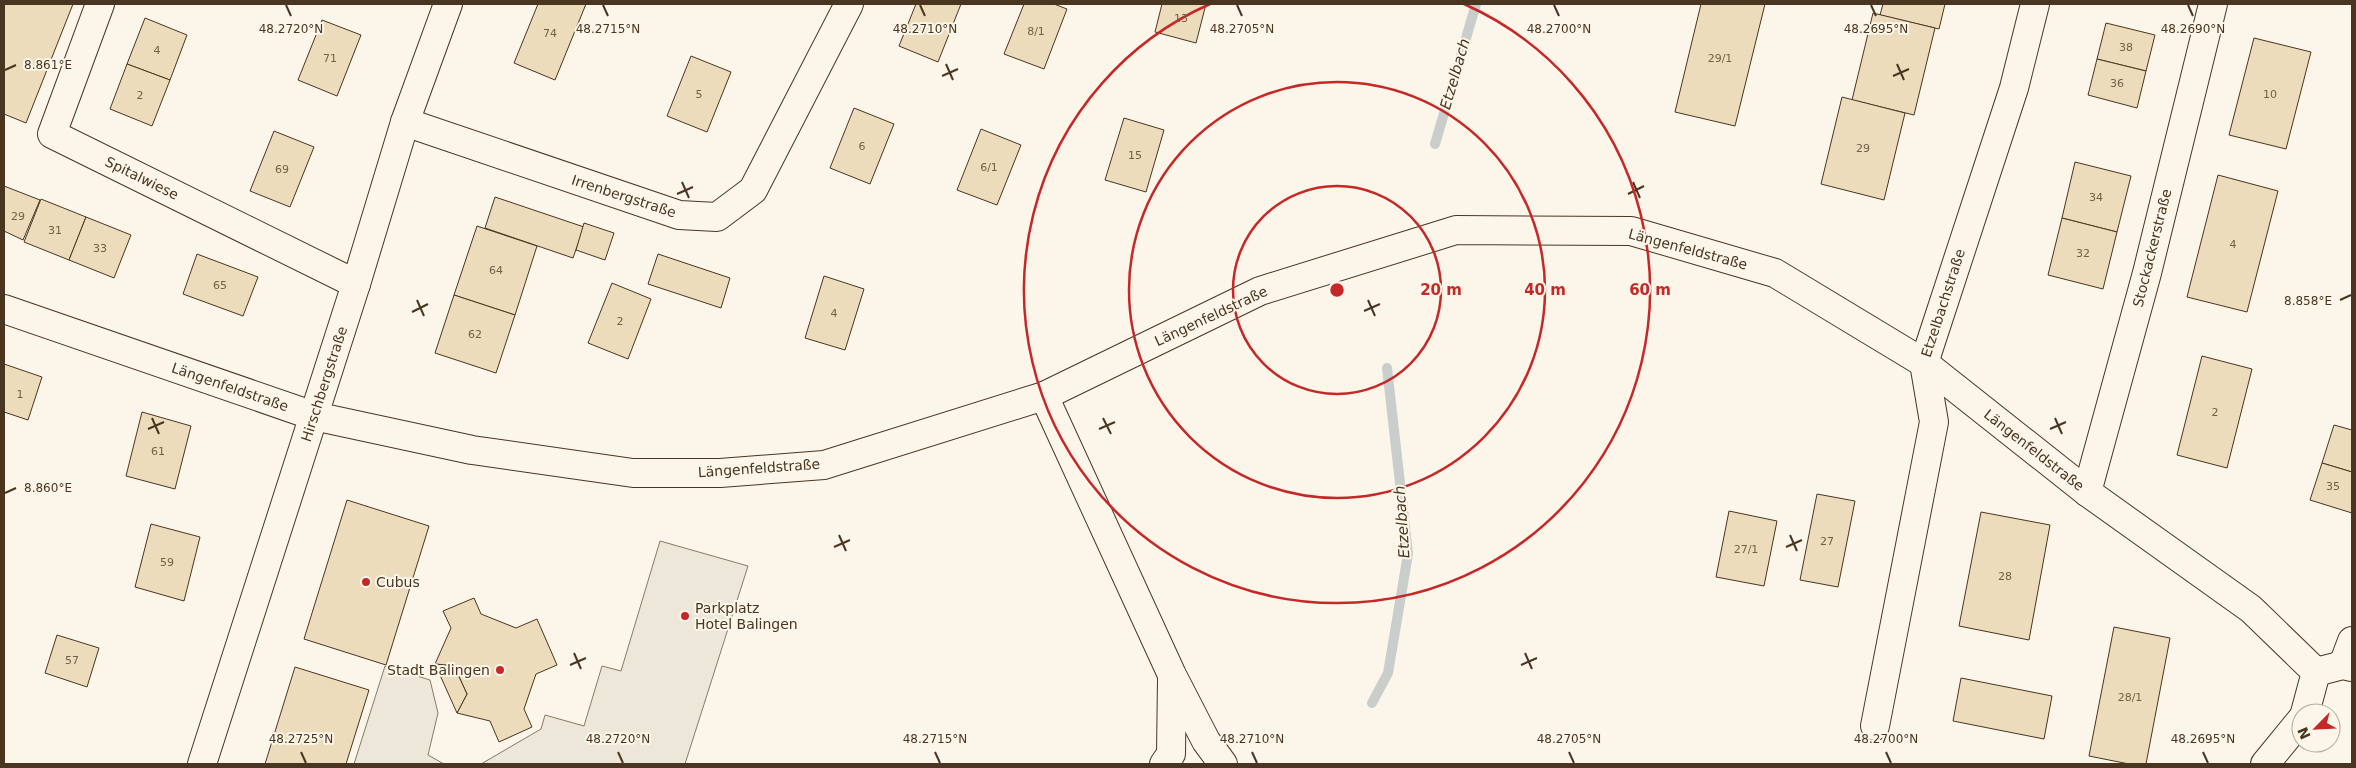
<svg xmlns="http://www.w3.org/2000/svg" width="2356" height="768" viewBox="0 0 2356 768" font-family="'DejaVu Sans',sans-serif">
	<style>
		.parking { fill: #ede7d9; stroke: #887966 }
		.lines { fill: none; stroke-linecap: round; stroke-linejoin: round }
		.stream { stroke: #c9cecd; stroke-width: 10 }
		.building { fill: #ecdcbc; stroke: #4a3520 }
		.minor-casing { stroke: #4a3520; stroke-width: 30 }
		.tertiary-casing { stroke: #4a3520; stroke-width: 30 }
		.trunk-casing { stroke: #4a3520; stroke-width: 30 }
		.minor { stroke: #fbf6e9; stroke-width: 28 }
		.tertiary { stroke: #fbf6e9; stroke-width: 28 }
		.trunk { stroke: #fbf6e9; stroke-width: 28 }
		.ticks { fill: none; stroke: #4a3520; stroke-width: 2 }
		.ring { fill: none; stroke: #c62828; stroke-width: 2.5 }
		.poi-dot { fill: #c62828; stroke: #fbf6e9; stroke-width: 2 }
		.labels { text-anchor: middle; stroke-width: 4; stroke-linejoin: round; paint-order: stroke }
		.number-label { font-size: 11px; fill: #725f47 }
		.street-label { font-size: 14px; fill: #4a3520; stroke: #fbf6e9 }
		.poi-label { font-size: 14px; fill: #4a3520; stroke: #fbf6e9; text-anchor: start }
		.water-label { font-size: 15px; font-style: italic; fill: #4a3520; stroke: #fbf6e9 }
		.ticks-label { font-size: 12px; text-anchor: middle; fill: #4a3520; stroke: #fbf6e9; stroke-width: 4; stroke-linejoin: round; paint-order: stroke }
		.centre { fill: #c62828; stroke: #fbf6e9; stroke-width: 2.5 }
		.ring-label { font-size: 15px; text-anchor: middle; font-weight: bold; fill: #c62828; stroke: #fbf6e9; stroke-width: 4; stroke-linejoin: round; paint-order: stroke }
	</style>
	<rect width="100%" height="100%" fill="#fbf6e9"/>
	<g class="parking">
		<polygon points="660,541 748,566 685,764 481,764 541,729 545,715 584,726 602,666 621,671"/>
		<polygon points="385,666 430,680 438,713 428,755 444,764 354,764"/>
	</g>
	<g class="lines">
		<g class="stream">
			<polyline points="1435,144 1476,4"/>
			<polyline points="1372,703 1388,673 1408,554 1387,368"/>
		</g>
	</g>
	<g class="building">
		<polygon points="4,4 73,4 26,123 4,114"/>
		<polygon points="538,4 586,4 555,80 514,63"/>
		<polygon points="916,4 961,4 938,62 899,46"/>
		<polygon points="1024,4 1054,4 1067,9 1044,69 1004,54"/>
		<polygon points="1162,4 1206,4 1196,43 1155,32"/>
		<polygon points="1701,4 1765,4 1735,126 1675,112"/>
		<polygon points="1883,4 1945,4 1939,29 1880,15"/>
		<polygon points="1873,13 1935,28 1914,115 1852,100"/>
		<polygon points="145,18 187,35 170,80 127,64"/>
		<polygon points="322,20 361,35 337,96 298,80"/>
		<polygon points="2106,23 2155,35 2146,71 2097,59"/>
		<polygon points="2254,38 2311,52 2286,149 2229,135"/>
		<polygon points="691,56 731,72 707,132 667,116"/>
		<polygon points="2097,59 2146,71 2137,108 2088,95"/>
		<polygon points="127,64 170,80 152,126 110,109"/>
		<polygon points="1842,97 1905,113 1884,200 1821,184"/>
		<polygon points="854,108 894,124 870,184 830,168"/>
		<polygon points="1124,118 1164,130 1146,192 1105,180"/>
		<polygon points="981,129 1021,145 997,205 957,190"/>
		<polygon points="274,131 314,147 290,207 250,191"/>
		<polygon points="2075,162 2131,176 2117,232 2062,218"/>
		<polygon points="2218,175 2278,191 2247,312 2187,297"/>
		<polygon points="4,186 40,200 23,240 4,231"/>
		<polygon points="495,197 584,227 573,258 485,228"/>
		<polygon points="41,199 86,217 69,260 24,242"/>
		<polygon points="86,217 131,235 114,278 69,260"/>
		<polygon points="2062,218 2117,232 2103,289 2048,275"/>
		<polygon points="584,223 614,233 605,260 576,250"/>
		<polygon points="477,226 537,246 515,315 454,295"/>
		<polygon points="197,254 258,277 243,316 183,294"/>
		<polygon points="658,254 730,278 721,308 648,284"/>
		<polygon points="824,276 864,289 845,350 805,338"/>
		<polygon points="612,283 651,299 628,359 588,343"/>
		<polygon points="454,295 515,315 496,373 435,353"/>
		<polygon points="2202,356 2252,369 2227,468 2177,455"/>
		<polygon points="4,364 42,377 28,420 4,412"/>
		<polygon points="142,412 191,426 175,489 126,476"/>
		<polygon points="2334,425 2352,430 2352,472 2322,463"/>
		<polygon points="2322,463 2352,472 2352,513 2310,500"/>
		<polygon points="1817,494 1855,501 1838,587 1800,580"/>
		<polygon points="347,500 429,526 386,665 304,639"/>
		<polygon points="1729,511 1777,521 1764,586 1716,577"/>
		<polygon points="1981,512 2050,525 2029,640 1959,626"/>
		<polygon points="151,524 200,537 184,601 135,587"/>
		<polygon points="474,598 481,614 516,628 537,619 557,665 536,674 524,709 532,727 499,742 490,721 457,713 467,694 454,666 435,664 451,628 443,611"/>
		<polygon points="2114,627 2170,638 2146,764 2129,764 2089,756"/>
		<polygon points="57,635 99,648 87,687 45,673"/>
		<polygon points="435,664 454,666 467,694 457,713"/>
		<polygon points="295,667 369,690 346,764 265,764"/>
		<polygon points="1961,678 2052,696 2044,739 1953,721"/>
	</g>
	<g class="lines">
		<defs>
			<g id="minor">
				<polyline points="100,4 52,134 356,284"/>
				<polyline points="405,122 679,215 717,217 753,190 849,4"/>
				<polyline points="4,309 314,416 472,450 633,473 720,473 824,465 1044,396 1260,291 1456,230 1631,231 1775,273 1924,363 2087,492 2251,609 2316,672"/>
				<polyline points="2087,492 2147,273 2213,4"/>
				<polyline points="2343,665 2352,641"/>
				<polyline points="2316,672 2343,665 2352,667"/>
				<polyline points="2305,713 2316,672"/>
				<polyline points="1875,726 1934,422 1924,363 2014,88 2035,4"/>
				<polyline points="2265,764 2301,720"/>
			</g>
			<polyline id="tertiary" points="202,764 356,284 405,122 448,4"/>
			<g id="trunk">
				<polyline points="1044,396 1172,675 1206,741 1223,764"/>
				<polyline points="1164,764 1171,754 1172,679"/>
			</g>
		</defs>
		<use href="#minor" class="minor-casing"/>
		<use href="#tertiary" class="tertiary-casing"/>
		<use href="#trunk" class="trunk-casing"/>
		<use href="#minor" class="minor"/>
		<use href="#tertiary" class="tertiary"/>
		<use href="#trunk" class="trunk"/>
	</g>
	<path class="ticks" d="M286 5 291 16M603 5 608 16M920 5 925 16M1237 5 1242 16M1554 5 1559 16M1871 5 1876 16M2188 5 2193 16M946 64 953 80M1897 64 1904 80M5 70 16 65M942 76 958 69M1893 76 1909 69M682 182 689 198M1633 182 1640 198M677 194 693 187M1628 194 1644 186M417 300 424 316M1368 300 1375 316M2340 300 2351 295M1364 311 1380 304M412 312 428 304M152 418 159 434M1103 418 1111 434M2055 418 2062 434M148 429 164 422M1099 429 1115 422M2050 429 2066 422M5 493 16 488M839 535 846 551M1790 535 1797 551M834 547 850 540M1786 547 1802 540M574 653 581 669M1525 653 1532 669M570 665 586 658M1521 665 1537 658M301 752 306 763M618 752 623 763M935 752 940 763M1252 752 1257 763M1569 752 1574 763M1886 752 1891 763M2203 752 2208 763"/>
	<g class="ring">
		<circle cx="1337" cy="290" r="104"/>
		<circle cx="1337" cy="290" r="208"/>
		<path d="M1464 4A313 313 0 1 1 1210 4"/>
	</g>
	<g class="poi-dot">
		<circle cx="366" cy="582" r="5"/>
		<circle cx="685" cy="616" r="5"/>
		<circle cx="500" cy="670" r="5"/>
	</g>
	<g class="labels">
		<g class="number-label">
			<text x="1181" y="22">13</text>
			<text x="1036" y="35">8/1</text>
			<text x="550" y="37">74</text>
			<text x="2126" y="51">38</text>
			<text x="157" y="54">4</text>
			<text x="330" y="62">71</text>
			<text x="1720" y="62">29/1</text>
			<text x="2117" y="87">36</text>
			<text x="699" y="98">5</text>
			<text x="2270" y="98">10</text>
			<text x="140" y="99">2</text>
			<text x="862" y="150">6</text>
			<text x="1863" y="152">29</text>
			<text x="1135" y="159">15</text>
			<text x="989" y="171">6/1</text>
			<text x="282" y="173">69</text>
			<text x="2096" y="201">34</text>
			<text x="18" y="220">29</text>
			<text x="55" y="234">31</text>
			<text x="2233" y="248">4</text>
			<text x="100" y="252">33</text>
			<text x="2083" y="257">32</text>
			<text x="496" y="274">64</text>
			<text x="220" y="289">65</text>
			<text x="834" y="317">4</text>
			<text x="620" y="325">2</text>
			<text x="475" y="338">62</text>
			<text x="20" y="398">1</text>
			<text x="2215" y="416">2</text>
			<text x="158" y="455">61</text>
			<text x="2333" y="490">35</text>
			<text x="1827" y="545">27</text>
			<text x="1746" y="553">27/1</text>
			<text x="167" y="566">59</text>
			<text x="2005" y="580">28</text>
			<text x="72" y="664">57</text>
			<text x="2130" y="701">28/1</text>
		</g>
		<g class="street-label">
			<text transform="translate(142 178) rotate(26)" y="5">Spitalwiese</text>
			<text transform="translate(624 196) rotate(18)" y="5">Irrenbergstraße</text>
			<text transform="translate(2152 248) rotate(-76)" y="5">Stockackerstraße</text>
			<text transform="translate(1688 249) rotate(15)" y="5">Längenfeldstraße</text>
			<text transform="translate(1943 303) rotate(-72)" y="5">Etzelbachstraße</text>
			<text transform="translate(1211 316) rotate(-25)" y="5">Längenfeldstraße</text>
			<text transform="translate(324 384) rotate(-72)" y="5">Hirschbergstraße</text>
			<text transform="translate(230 387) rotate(19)" y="5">Längenfeldstraße</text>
			<text transform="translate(2034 450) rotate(38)" y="5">Längenfeldstraße</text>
			<text transform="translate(759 468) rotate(-4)" y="5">Längenfeldstraße</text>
		</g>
		<g class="poi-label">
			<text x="376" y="587">Cubus</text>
			<text x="695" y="613">Parkplatz<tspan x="695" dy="16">Hotel Balingen</tspan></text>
			<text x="490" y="675" text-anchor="end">Stadt Balingen</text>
		</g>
		<g class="water-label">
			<text transform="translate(1455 74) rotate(-74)" y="5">Etzelbach</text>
			<text transform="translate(1402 522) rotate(-94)" y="5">Etzelbach</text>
		</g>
	</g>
	<g class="ticks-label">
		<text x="291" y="33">48.2720°N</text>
		<text x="608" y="33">48.2715°N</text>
		<text x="925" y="33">48.2710°N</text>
		<text x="1242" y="33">48.2705°N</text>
		<text x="1559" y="33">48.2700°N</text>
		<text x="1876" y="33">48.2695°N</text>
		<text x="2193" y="33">48.2690°N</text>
		<text x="48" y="69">8.861°E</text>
		<text x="2308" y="305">8.858°E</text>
		<text x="48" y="492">8.860°E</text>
		<text x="301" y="743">48.2725°N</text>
		<text x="618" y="743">48.2720°N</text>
		<text x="935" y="743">48.2715°N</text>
		<text x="1252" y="743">48.2710°N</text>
		<text x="1569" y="743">48.2705°N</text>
		<text x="1886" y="743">48.2700°N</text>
		<text x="2203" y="743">48.2695°N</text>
	</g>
	<circle cx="1337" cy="290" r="8" class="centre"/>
	<g class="ring-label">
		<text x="1441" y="295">20 m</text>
		<text x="1545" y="295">40 m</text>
		<text x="1650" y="295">60 m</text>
	</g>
	<rect width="2356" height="768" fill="none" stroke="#4a3520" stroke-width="10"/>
	<g transform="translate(2316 728) rotate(246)"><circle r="24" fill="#fbf6e9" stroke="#b4a999"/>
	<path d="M0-4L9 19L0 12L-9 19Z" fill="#c62828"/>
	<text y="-8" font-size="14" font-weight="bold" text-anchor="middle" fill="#4a3520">N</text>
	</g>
</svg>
